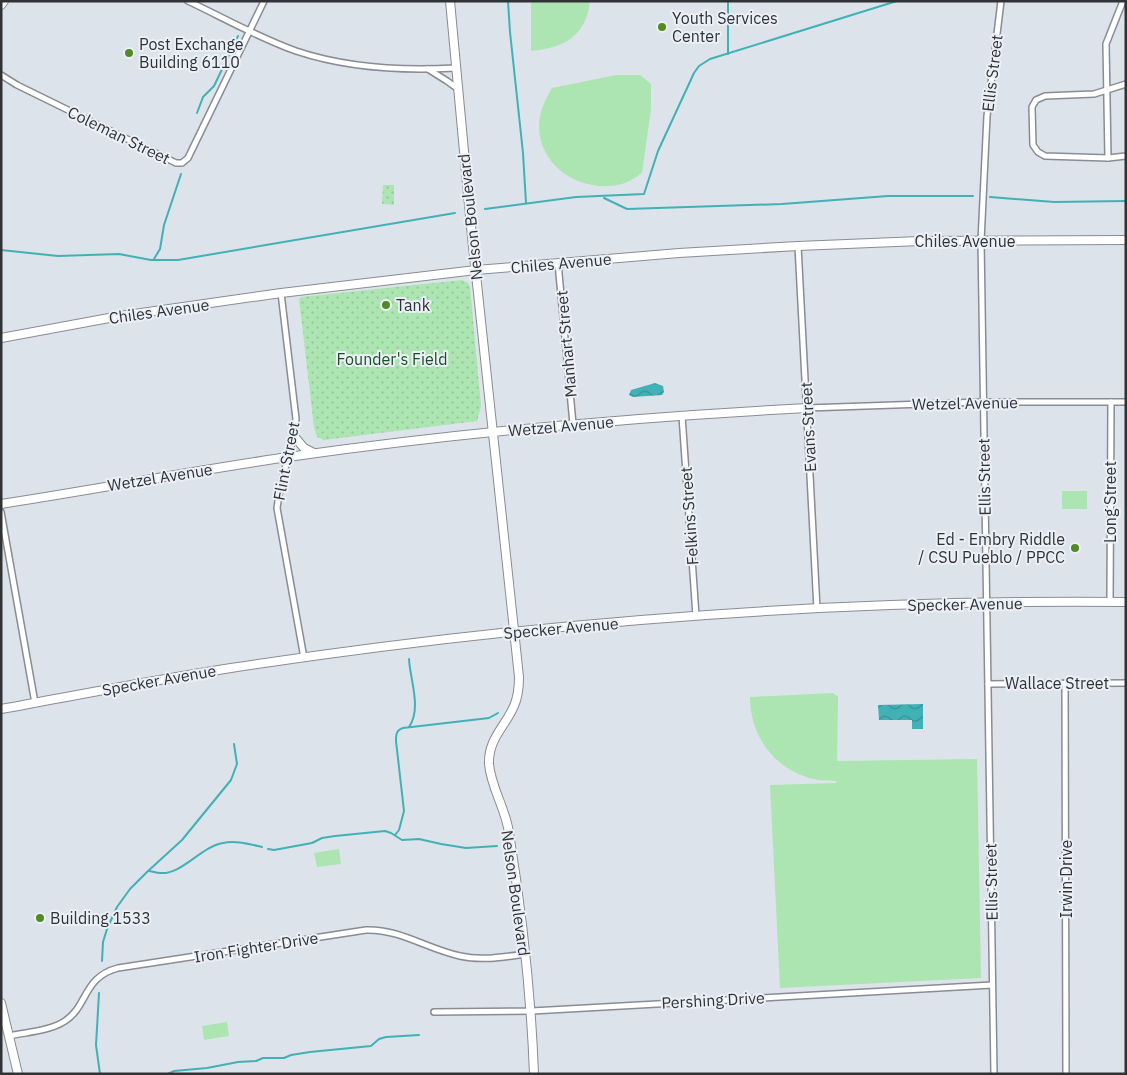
<svg xmlns="http://www.w3.org/2000/svg" width="1127" height="1075" viewBox="0 0 1127 1075" font-family="'IBM Plex Sans',sans-serif">
	<style>
		.park { fill: url(#park-dots) }
		.pitch { fill: #ace5b1 }
		.water { fill: url(#water-waves) }
		.lines { fill: none; stroke-linecap: round; stroke-linejoin: round }
		.stream { stroke: #41b1b6; stroke-width: 2 }
		.street-casing { stroke: #888d93; stroke-width: 8 }
		.secondary-casing { stroke: #888d93; stroke-width: 10 }
		.street { stroke: #fff; stroke-width: 5 }
		.secondary { stroke: #fff; stroke-width: 8 }
		.poi-dot { fill: #548a24; stroke: #ebf0f7; stroke-width: 2 }
		.labels { text-anchor: middle; stroke-width: 4; stroke-linejoin: round; paint-order: stroke }
		.poi-label { font-size: 16px; fill: #303235; stroke: #ebf0f7; text-anchor: start }
		.street-label { font-size: 16px; fill: #303235; stroke: #ebf0f7 }
		.park-label { font-size: 16px; fill: #1a5023; stroke: #ebf0f7 }
	</style>
	<defs>
		<pattern id="park-dots" width="8" height="8" patternUnits="userSpaceOnUse" patternTransform="scale(1.25)"><rect width="8" height="8" fill="#ace5b1"/><path d="M2 2h.1M6 6h.1" fill="none" stroke="#94c599" stroke-width="1.8" stroke-linecap="round"/></pattern>
		<pattern id="water-waves" width="16" height="10" patternUnits="userSpaceOnUse" patternTransform="scale(1.25)"><rect width="16" height="10" fill="#41b1b6"/><path d="M0 5q4-4 8 0t8 0" fill="none" stroke="#379195"/></pattern>
	</defs>
	<rect width="100%" height="100%" fill="#dde3ea"/>
	<g class="park">
		<polygon points="383,185 394,185 394,205 382,204"/>
		<polygon points="462,280 468,283 470,287 481,406 477,421 324,440 317,437 314,427 299,299 301,297"/>
	</g>
	<g class="pitch">
		<path d="M531 1H590C586 37 563 48 531 51Z"/>
		<path d="M616 75H640L651 84V109L642 173C636 177 629 182 622 184 584 194 540 169 539 127 539 112 545 100 552 88Z"/>
		<rect x="1062" y="491" width="25" height="18"/>
		<path d="M833 693 838 697 837 761 977 759 981 978 780 988 770 785 836 783V781C829 780 821 781 813 779 774 769 750 736 750 697Z"/>
		<polygon points="339,849 341,864 317,867 314,853"/>
		<polygon points="227,1022 229,1036 204,1040 202,1026"/>
	</g>
	<g class="water">
		<polygon points="655,383 663,386 664,392 662,395 633,397 629,395 631,390"/>
		<polygon points="923,704 923,729 912,729 912,720 879,720 878,705"/>
	</g>
	<g class="lines">
		<g class="stream">
			<polyline points="508,1 510,32 523,153 526,203"/>
			<polyline points="728,54 728,1"/>
			<polyline points="197,113 203,97 214,86 238,36"/>
			<polyline points="990,197 1054,202 1126,201"/>
			<polyline points="604,198 627,209 782,204 888,196 973,196"/>
			<polyline points="485,209 576,197 644,194 658,151 694,73 699,66 710,59 897,1"/>
			<polyline points="1,250 58,256 119,254 151,260 178,260 455,213"/>
			<polyline points="154,259 160,249 164,225 181,174"/>
			<path d="M409 727C422 708 410 680 409 659"/>
			<path d="M395 835 399 830 404 811 396 741C396 735 396 730 403 728L489 718 498 713"/>
			<polyline points="268,849 274,850 312,843 322,838 335,836 385,831 391,833 402,840 419,839 441,844 466,848 497,846"/>
			<path d="M148 871C152 871 156 873 160 873 182 875 200 847 223 843 235 840 249 844 262 847"/>
			<polyline points="102,961 103,942 107,929 117,907 130,889 147,872 182,840 231,780 237,764 234,744"/>
			<polyline points="99,993 96,1045 100,1074"/>
			<polyline points="168,1074 174,1071 207,1068 238,1062 256,1061 263,1058 284,1058 291,1055 310,1052 371,1046 379,1039 386,1037 419,1035"/>
		</g>
		<defs>
			<g id="street">
				<path d="M188 1C224 18 259 38 296 51 347 68 402 71 455 68"/>
				<polyline points="428,69 447,81 458,89"/>
				<polyline points="1,75 17,85 176,163 182,163 188,158 264,1"/>
				<polyline points="1126,84 1094,94 1045,96 1036,100 1032,107 1033,145 1038,152 1045,156 1108,158 1126,156"/>
				<polyline points="1108,158 1106,44 1123,1"/>
				<polyline points="798,246 817,609"/>
				<polyline points="558,263 573,424"/>
				<polyline points="281,293 296,419 292,442 280,488 277,508 304,658"/>
				<polyline points="807,408 982,402 1126,402"/>
				<polyline points="682,416 696,616"/>
				<polyline points="1,512 35,703"/>
				<polyline points="1110,602 1111,402"/>
				<polyline points="1065,683 1066,1074"/>
				<polyline points="988,684 1126,683"/>
				<polyline points="434,1012 532,1011 992,985"/>
				<path d="M9 1036C27 1032 50 1031 65 1021 88 1006 83 977 118 968L366 930C400 929 427 949 460 956 481 961 504 957 525 954"/>
				<polyline points="994,1074 981,241 987,116 1001,1"/>
			</g>
			<g id="secondary">
				<path d="M450 1 472 237 519 677C519 687 518 697 514 706 505 727 488 739 489 764 491 788 506 809 509 833 522 913 531 993 534 1074"/>
				<polyline points="1,5 4,1"/>
				<polyline points="1,338 120,316 281,293 476,270 679,253 798,246 920,241 1126,240"/>
				<polyline points="293,435 304,448 314,453"/>
				<path d="M1 504C99 489 197 470 295 456 465 432 636 417 807 408"/>
				<path d="M1 709C78 695 154 680 231 668 527 623 826 599 1126 602"/>
				<polyline points="1,1003 18,1074"/>
			</g>
		</defs>
		<use href="#street" class="street-casing"/>
		<use href="#secondary" class="secondary-casing"/>
		<use href="#street" class="street"/>
		<use href="#secondary" class="secondary"/>
	</g>
	<g class="poi-dot">
		<circle cx="662" cy="27" r="5"/>
		<circle cx="129" cy="53" r="5"/>
		<circle cx="386" cy="305" r="5"/>
		<circle cx="1075" cy="548" r="5"/>
		<circle cx="40" cy="918" r="5"/>
	</g>
	<g class="labels">
		<g class="poi-label">
			<text x="672" y="24">Youth Services<tspan x="672" dy="18">Center</tspan></text>
			<text x="139" y="50">Post Exchange<tspan x="139" dy="18">Building 6110</tspan></text>
			<text x="396" y="311">Tank</text>
			<text x="1065" y="545" text-anchor="end">Ed - Embry Riddle<tspan x="1065" dy="18">/ CSU Pueblo / PPCC</tspan></text>
			<text x="50" y="924">Building 1533</text>
		</g>
		<g class="street-label">
			<text transform="translate(992 73) rotate(-83)" y="6">Ellis Street</text>
			<text transform="translate(119 135) rotate(26)" y="6">Coleman Street</text>
			<text transform="translate(470 217) rotate(-96)" y="6">Nelson Boulevard</text>
			<text x="965" y="247">Chiles Avenue</text>
			<text transform="translate(561 263) rotate(-5)" y="6">Chiles Avenue</text>
			<text transform="translate(159 311) rotate(-8)" y="6">Chiles Avenue</text>
			<text transform="translate(566 344) rotate(-95)" y="6">Manhart Street</text>
			<text transform="translate(965 403) rotate(-1)" y="6">Wetzel Avenue</text>
			<text transform="translate(561 426) rotate(-5)" y="6">Wetzel Avenue</text>
			<text transform="translate(808 427) rotate(-93)" y="6">Evans Street</text>
			<text transform="translate(286 461) rotate(-79)" y="6">Flint Street</text>
			<text transform="translate(160 477) rotate(-9)" y="6">Wetzel Avenue</text>
			<text transform="translate(984 477) rotate(-91)" y="6">Ellis Street</text>
			<text transform="translate(1110 502) rotate(-90)" y="6">Long Street</text>
			<text transform="translate(689 516) rotate(-94)" y="6">Felkins Street</text>
			<text transform="translate(965 604) rotate(-1)" y="6">Specker Avenue</text>
			<text transform="translate(561 628) rotate(-5)" y="6">Specker Avenue</text>
			<text transform="translate(159 680) rotate(-10)" y="6">Specker Avenue</text>
			<text x="1057" y="689">Wallace Street</text>
			<text transform="translate(1066 879) rotate(-90)" y="6">Irwin Drive</text>
			<text transform="translate(991 882) rotate(-91)" y="6">Ellis Street</text>
			<text transform="translate(516 893) rotate(82)" y="6">Nelson Boulevard</text>
			<text transform="translate(256 947) rotate(-9)" y="6">Iron Fighter Drive</text>
			<text transform="translate(713 1000) rotate(-3)" y="6">Pershing Drive</text>
		</g>
		<g class="park-label">
			<text x="392" y="365">Founder's Field</text>
		</g>
	</g>
	<rect width="1127" height="1075" fill="none" stroke="#303235" stroke-width="5"/>
</svg>
